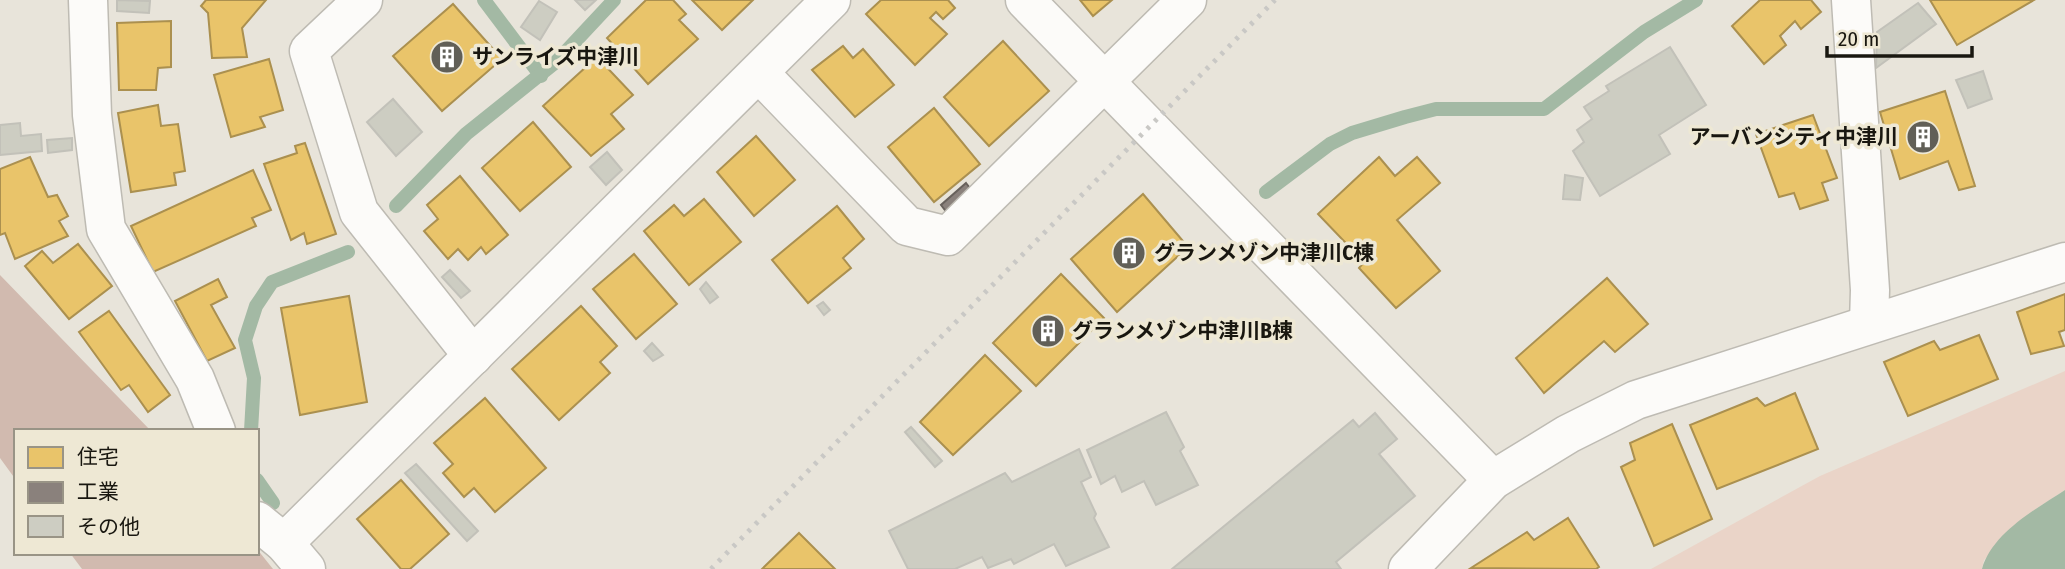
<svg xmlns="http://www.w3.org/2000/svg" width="2065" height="569" viewBox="0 0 2065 569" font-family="'Fira Sans Condensed','Noto Sans JP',sans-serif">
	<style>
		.green { fill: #ead4c8 }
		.forest { fill: #d1baaf }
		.water { fill: #a3b9a4 }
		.homes { fill: #e9c46a; stroke: #ab904f; stroke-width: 2 }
		.industry { fill: #8a817c; stroke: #68615c; stroke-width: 2 }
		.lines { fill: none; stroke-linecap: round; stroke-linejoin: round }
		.stream { stroke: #a3b9a4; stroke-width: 14 }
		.building { fill: #cdcdc2; stroke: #c2c1b9; stroke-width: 2 }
		.minor-casing { stroke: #bebbb3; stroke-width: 41 }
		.minor { stroke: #fcfbf9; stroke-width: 38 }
		.rail { stroke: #c9c8c5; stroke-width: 5; stroke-dasharray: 3.5 7; stroke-linecap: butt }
		.labels { text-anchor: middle; stroke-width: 7; stroke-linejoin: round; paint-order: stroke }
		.poi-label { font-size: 21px; font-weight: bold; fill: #191710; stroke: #eee8d4; text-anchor: start }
	</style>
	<rect width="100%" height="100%" fill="#e8e4da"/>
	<polygon class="green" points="2065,371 2065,490 2036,509 1984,560 1982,569 1651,569 1820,476"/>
	<g class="forest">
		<polygon points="0,275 151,431 16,431 16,480 0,458"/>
		<polygon points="257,549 273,569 82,569 70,553 257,553"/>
	</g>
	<path class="water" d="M2065 490V569H1982C1992 533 2036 509 2065 490Z"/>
	<g class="homes">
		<polygon points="206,0 266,0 242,28 247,57 212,58 208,13 201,6"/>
		<polygon points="646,0 673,0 686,14 679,20 698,39 648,84 607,38"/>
		<polygon points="692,0 753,0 722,30"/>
		<polygon points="881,0 948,0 955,8 943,19 936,12 930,18 947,34 915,65 866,14"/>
		<polygon points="1080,0 1112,0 1093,16"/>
		<polygon points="1760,0 1811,0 1821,12 1801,29 1795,21 1780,36 1786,45 1764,64 1732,26"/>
		<polygon points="1930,0 2034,0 1957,45"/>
		<polygon points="453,4 502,59 442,111 393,56"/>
		<polygon points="171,21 171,67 158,68 156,90 119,90 117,23"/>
		<polygon points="1003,41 1049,91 989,146 944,97"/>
		<polygon points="843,46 853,58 863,49 894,85 855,117 812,70"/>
		<polygon points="597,57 633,95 611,114 624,129 591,156 543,106"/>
		<polygon points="269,59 283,110 260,117 265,127 231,137 214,75"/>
		<polygon points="1945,91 1975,186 1959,190 1948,161 1900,179 1880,112"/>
		<polygon points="158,105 161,126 178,124 185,171 174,173 176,185 131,192 118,113"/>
		<polygon points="934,108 980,164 934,202 888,147"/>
		<polygon points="1813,115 1837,178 1822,183 1828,200 1800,209 1794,193 1779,197 1756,134"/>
		<polygon points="533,122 571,167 520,211 482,168"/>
		<polygon points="756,136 795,180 754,216 717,172"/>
		<polygon points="305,143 336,234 307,244 304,233 291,240 264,164 297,153 295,146"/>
		<polygon points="30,157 48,197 57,195 68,216 59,221 68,236 15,259 5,233 0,235 0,169"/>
		<polygon points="1379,157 1395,176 1417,157 1440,183 1397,220 1440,271 1396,308 1359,268 1364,262 1318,214"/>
		<polygon points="253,170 271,210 252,218 256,226 153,272 131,226"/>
		<polygon points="460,176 508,235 486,254 481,247 468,260 458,249 448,259 424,231 438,219 427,205"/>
		<polygon points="1143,194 1188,247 1117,312 1071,259"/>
		<polygon points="704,199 741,242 689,285 644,231 674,205 684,216"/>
		<polygon points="837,206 864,239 843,258 851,268 808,303 772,260"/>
		<polygon points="78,244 112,286 69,319 25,266 42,251 53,263"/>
		<polygon points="634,254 677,304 636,339 593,289"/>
		<polygon points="1061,274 1104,318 1036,386 993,343"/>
		<polygon points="1607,278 1648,324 1615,352 1604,341 1544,393 1516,358"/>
		<polygon points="218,279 227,297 211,305 235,348 207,361 175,301"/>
		<polygon points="2065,294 2065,330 2059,332 2064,346 2031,354 2017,312"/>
		<polygon points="349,296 367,402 300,415 281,308"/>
		<polygon points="581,306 617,346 600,362 610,373 559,420 512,369"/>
		<polygon points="109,311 170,395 148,412 129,385 121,390 79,332"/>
		<polygon points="1979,335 1998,379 1908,416 1884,362 1934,341 1940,350"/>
		<polygon points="985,355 1021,391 953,455 920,422"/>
		<polygon points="1795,393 1818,449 1717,489 1690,425 1757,398 1765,406"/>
		<polygon points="485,398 546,468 495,512 474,488 464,497 443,473 453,464 434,443"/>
		<polygon points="1672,424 1712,519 1654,546 1621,467 1635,460 1630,443"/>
		<polygon points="401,480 449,534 410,569 401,569 357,519"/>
		<polygon points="1568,518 1599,567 1596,569 1471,568 1527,532 1534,540"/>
		<polygon points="799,533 835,569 762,569"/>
	</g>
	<polygon class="industry" points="966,183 973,192 948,214 941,205"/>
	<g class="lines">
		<g class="stream">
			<polyline points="484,0 541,76"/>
			<polyline points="1266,192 1330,144 1352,133 1405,117 1436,109 1544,109 1644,32 1696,0"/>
			<polyline points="396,206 466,134 557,61 614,0"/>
			<polyline points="251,431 254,378 245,340 256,306 272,282 348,252"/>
			<polyline points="257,480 273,503"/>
		</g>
	</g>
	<g class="building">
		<polygon points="117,0 150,1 149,13 117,11"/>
		<polygon points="575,0 596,0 585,10"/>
		<polygon points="539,1 557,12 540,40 521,27"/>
		<polygon points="1918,3 1936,24 1876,68 1877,32"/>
		<polygon points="1670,47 1706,105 1659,135 1670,154 1600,196 1573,151 1584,142 1577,130 1592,119 1584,107 1609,91 1606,86"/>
		<polygon points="1983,71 1992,99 1968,108 1956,80"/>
		<polygon points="393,99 422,132 396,156 367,122"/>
		<polygon points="20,123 21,136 41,134 42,151 0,155 0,125"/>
		<polygon points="72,138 72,150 48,153 47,140"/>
		<polygon points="607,152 622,170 606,185 590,167"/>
		<polygon points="1565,175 1583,178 1580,200 1563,199"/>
		<polygon points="450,270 470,291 461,298 442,277"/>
		<polygon points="706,282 718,297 710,303 700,289"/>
		<polygon points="823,302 830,310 824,315 817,306"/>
		<polygon points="652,343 663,355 653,361 644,351"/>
		<polygon points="1166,412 1184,447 1180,451 1198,485 1156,505 1144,481 1122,492 1115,476 1101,484 1087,450"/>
		<polygon points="1375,413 1397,439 1379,454 1415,496 1336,562 1341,569 1172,569 1353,420 1359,427"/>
		<polygon points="911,427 942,461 935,467 905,432"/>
		<polygon points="1079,449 1091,477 1081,482 1096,514 1094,518 1109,547 1066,566 1054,544 1014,564 1011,559 988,568 982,557 955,569 908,569 889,531 1005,473 1012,482"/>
		<polygon points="416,464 478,531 467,541 405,473"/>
	</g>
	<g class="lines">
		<defs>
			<g id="minor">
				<polyline points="88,0 92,115 106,229 195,379 216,431"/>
				<polyline points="363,0 309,51 359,212 473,356"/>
				<polyline points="1025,0 1493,480"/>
				<polyline points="1851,0 1870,290 1869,323"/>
				<polyline points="760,74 907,226 948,236 1187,0"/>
				<polyline points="257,521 284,543 306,569"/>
				<polyline points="284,543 831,0"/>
				<polyline points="1408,569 1493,480 1568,434 1636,400 2065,262"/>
			</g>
		</defs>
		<use href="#minor" class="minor-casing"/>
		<use href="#minor" class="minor"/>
		<polyline class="rail" points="711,569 1275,0"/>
	</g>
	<defs>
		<symbol id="building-disc" viewBox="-11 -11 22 22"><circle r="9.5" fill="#615f57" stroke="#eee8d4"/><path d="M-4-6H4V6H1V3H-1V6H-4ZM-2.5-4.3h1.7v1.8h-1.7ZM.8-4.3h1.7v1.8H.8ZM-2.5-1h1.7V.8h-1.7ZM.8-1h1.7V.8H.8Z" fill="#fff"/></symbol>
	</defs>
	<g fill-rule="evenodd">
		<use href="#building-disc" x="428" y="38" width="38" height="38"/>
		<use href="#building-disc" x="1904" y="118" width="38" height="38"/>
		<use href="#building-disc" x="1110" y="234" width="38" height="38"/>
		<use href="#building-disc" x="1029" y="312" width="38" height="38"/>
	</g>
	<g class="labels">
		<g class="poi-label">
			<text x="472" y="64">サンライズ中津川</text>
			<text x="1898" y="144" text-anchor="end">アーバンシティ中津川</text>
			<text x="1154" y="260">グランメゾン中津川C棟</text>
			<text x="1072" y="338">グランメゾン中津川B棟</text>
		</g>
	</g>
	<rect x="14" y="429" width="245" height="126" fill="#eee8d4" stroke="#999486" stroke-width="2"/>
	<rect x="28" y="447" width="35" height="21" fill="#e9c46a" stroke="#999486" stroke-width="2"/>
	<text x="77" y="464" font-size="21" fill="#191710">住宅</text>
	<rect x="28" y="482" width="35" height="21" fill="#8a817c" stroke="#999486" stroke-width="2"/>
	<text x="77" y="499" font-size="21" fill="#191710">工業</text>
	<rect x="28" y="516" width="35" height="21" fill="#cdcdc2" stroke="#999486" stroke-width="2"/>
	<text x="77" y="534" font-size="21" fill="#191710">その他</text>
	<path d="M1827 46v10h145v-10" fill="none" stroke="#191710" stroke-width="3.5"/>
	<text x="1838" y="46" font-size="21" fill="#191710" stroke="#eee8d4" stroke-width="5" paint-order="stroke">20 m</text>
</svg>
